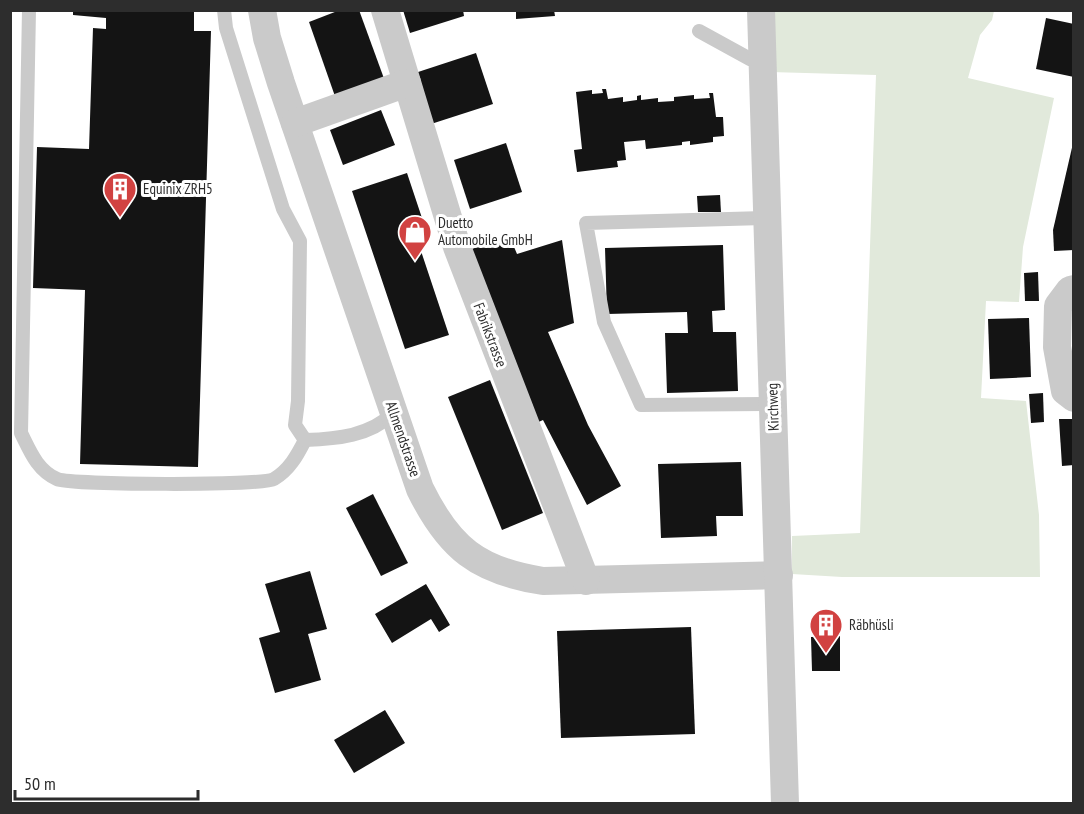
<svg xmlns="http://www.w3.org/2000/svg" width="1084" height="814" viewBox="0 0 1084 814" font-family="'PT Sans Narrow',sans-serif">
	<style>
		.green { fill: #e1e9db }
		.building { fill: #141414 }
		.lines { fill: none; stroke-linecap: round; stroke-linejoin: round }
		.service { stroke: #cacaca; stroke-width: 14 }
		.minor { stroke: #cacaca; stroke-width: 28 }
		.labels { text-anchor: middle; stroke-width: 6; stroke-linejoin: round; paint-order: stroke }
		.poi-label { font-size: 15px; fill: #2d2d2d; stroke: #fff; text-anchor: start }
		.street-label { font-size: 15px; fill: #2d2d2d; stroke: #fff }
	</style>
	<rect width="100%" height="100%" fill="#fff"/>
	<polygon class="green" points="768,11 994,11 992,20 980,35 968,78 1054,98 1023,247 1019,302 986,301 981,398 1026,401 1039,515 1040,577 842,577 792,574 792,536 860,533 876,75 770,72"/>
	<g class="building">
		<polygon points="73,10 194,10 194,31 211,31 198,467 80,464 85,290 33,288 37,147 89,149 93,28 106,29 106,18 73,15"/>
		<polygon points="340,10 359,10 386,84 337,102 309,22"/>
		<polygon points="403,10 463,10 464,16 410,33"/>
		<polygon points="516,10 554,10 555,16 516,19"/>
		<polygon points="1046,18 1074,24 1074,77 1036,69"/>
		<polygon points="476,53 493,104 431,124 415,73"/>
		<polygon points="602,89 606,89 608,99 623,97 623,102 637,100 637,96 641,95 641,100 658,98 658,102 674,101 674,97 694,95 694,99 710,98 709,93 713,93 716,117 723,117 724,136 713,137 713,142 690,145 690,141 682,142 682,145 646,149 645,140 624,142 626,160 617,161 618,167 577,172 574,150 582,149 576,92 592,90 592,94 603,93"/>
		<polygon points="381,110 395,145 343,165 330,130"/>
		<polygon points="1074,139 1074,250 1054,251 1053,230"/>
		<polygon points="506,143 522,192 470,209 454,160"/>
		<polygon points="407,173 425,227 414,230 449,335 405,349 352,191"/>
		<polygon points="720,195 721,212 698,212 697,196"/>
		<polygon points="509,235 517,254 562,240 574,323 548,332 588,425 621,486 587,505 543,420 532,425 464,252"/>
		<polygon points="723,245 725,310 712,311 713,332 736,332 738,391 667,393 665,333 688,333 687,312 607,314 605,248"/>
		<polygon points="1038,272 1039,301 1025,301 1024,273"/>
		<polygon points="1029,318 1031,377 990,379 988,319"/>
		<polygon points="490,380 543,513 502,530 448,397"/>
		<polygon points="1043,393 1044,422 1031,423 1029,394"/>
		<polygon points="1059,419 1074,419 1074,465 1062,466"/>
		<polygon points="741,462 743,516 716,516 717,536 661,538 658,464"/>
		<polygon points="373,494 408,563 381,576 346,508"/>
		<polygon points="310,571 327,629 308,634 321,680 275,693 259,638 280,632 265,584"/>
		<polygon points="426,584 450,625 439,632 431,619 392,643 375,614"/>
		<polygon points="691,627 695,734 561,738 557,631"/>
		<polygon points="840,636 840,671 812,671 811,637"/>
		<polygon points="385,710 405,743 354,773 334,740"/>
	</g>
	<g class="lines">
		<g class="service">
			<path d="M29 10 21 433C30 451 37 470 57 479 71 485 262 486 274 479 289 470 297 456 305 440"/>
			<path d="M224 10 226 28 283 209 300 241 298 401 295 425 305 440C338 439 369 436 394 413"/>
			<polyline points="699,31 750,59 764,58"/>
			<polyline points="768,218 586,223 604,322 641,405 773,404"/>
		</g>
		<g class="minor">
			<path d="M262 10 267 38 281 83 420 489C449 548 478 571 543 581L779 575"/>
			<polyline points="385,10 457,247 586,581"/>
			<polyline points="761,10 785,804"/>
			<polyline points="295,123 407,83"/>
			<polyline points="1074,289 1070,290 1058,306 1057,347 1065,391 1074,398"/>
		</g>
	</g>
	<defs>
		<symbol id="building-pin" viewBox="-11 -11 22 30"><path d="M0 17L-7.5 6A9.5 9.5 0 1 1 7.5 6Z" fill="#d14241" stroke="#fff"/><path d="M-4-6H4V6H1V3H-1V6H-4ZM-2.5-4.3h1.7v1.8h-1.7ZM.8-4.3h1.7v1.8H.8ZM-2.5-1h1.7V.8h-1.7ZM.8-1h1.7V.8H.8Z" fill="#fff"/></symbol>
		<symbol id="shop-pin" viewBox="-11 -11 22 30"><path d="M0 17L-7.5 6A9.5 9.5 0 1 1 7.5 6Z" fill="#d14241" stroke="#fff"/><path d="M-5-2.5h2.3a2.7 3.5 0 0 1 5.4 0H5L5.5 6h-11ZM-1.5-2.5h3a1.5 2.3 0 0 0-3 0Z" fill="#fff"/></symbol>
	</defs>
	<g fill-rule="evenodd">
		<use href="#building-pin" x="101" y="170" width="38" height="52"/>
		<use href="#shop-pin" x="396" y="213" width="38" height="52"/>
		<use href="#building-pin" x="807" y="606" width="38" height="52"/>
	</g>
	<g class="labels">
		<g class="poi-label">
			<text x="143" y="194">Equinix ZRH5</text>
			<text x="438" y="228">Duetto<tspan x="438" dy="17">Automobile GmbH</tspan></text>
			<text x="849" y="630">Räbhüsli</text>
		</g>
		<g class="street-label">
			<text transform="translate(490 335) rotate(69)" y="5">Fabrikstrasse</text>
			<text transform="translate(773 407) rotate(-92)" y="5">Kirchweg</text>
			<text transform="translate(403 439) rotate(71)" y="5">Allmendstrasse</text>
		</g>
	</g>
	<rect width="1084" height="814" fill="none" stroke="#2d2d2d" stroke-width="24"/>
	<path d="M15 790v9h183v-9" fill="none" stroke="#2d2d2d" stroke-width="3"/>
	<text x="24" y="790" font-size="18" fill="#2d2d2d" stroke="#ffffff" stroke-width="4.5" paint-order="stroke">50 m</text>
</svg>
